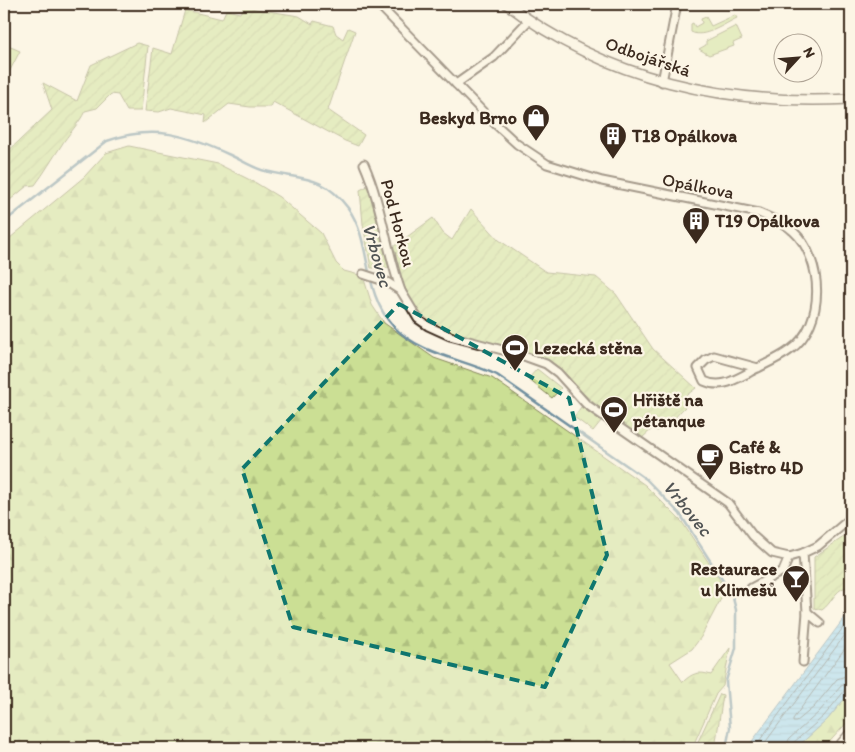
<svg xmlns="http://www.w3.org/2000/svg" width="855" height="752" viewBox="0 0 855 752" font-family="Itim,sans-serif">
	<style>
		.green { fill: #cbdf94; stroke: #838459 }
		.forest { fill: url(#forest-firs); stroke: #838459 }
		.garden { fill: url(#garden-furrows); stroke: #838459 }
		.water { fill: url(#water-rules); stroke: #708f9f }
		.lines { fill: none; stroke-linecap: round; stroke-linejoin: round }
		.shore { stroke: #5f6e74; stroke-width: 1 }
		.stream { stroke: #708f9f; stroke-width: 2.5 }
		.street-casing { stroke: #3b2a1e; stroke-width: 11 }
		.secondary-casing { stroke: #3b2a1e; stroke-width: 12 }
		.street { stroke: #fcf5e5; stroke-width: 7 }
		.secondary { stroke: #fcf5e5; stroke-width: 9 }
		.marked { fill: none; stroke: #0f766e; stroke-width: 4; stroke-dasharray: 10 6; stroke-linejoin: round }
		.labels { text-anchor: middle; stroke-width: 4.5; stroke-linejoin: round; paint-order: stroke }
		.street-label { font-size: 18px; fill: #3b2a1e; stroke: #fcf5e5 }
		.poi-label { font-size: 18px; font-weight: bold; fill: #3b2a1e; stroke: #fcf5e5; text-anchor: start }
		.water-label { font-size: 19px; font-style: italic; fill: #515454; stroke: #fcf5e5 }
	</style>
	<defs>
		<pattern id="forest-firs" width="22" height="20" patternUnits="userSpaceOnUse" patternTransform="scale(1.25)"><rect width="22" height="20" fill="#cbdf94"/><path d="M5 1l3.5 6h-7zM16 11l3.5 6h-7z" fill="#afc07f"/></pattern>
		<pattern id="garden-furrows" width="10" height="10" patternUnits="userSpaceOnUse" patternTransform="scale(1.25)"><rect width="10" height="10" fill="#cbdf94"/><path d="M-1 1l2-2M0 10L10 0M9 11l2-2" fill="none" stroke="#afc07f"/></pattern>
		<pattern id="water-rules" width="6" height="5" patternUnits="userSpaceOnUse" patternTransform="scale(1.25)"><rect width="6" height="5" fill="#94d3f5"/><path d="M0 2.5h6" fill="none" stroke="#80b5d2"/></pattern>
	</defs>
	<rect width="100%" height="100%" fill="#fcf5e5"/>
	<filter id="ink" filterUnits="userSpaceOnUse"><feTurbulence type="fractalNoise" baseFrequency=".02" numOctaves="2"/><feDisplacementMap in="SourceGraphic" scale="10" xChannelSelector="R" yChannelSelector="G"/><feConvolveMatrix kernelMatrix="1 2 1 2 8 2 1 2 1" color-interpolation-filters="sRGB"/></filter>
	<g filter="url(#ink)">
		<g class="green">
			<path d="M735 15 737 18C724 24 704 39 691 32V24L693 23 695 27 702 23 701 19 706 17 711 26Z"/>
			<polygon points="736,26 742,39 733,43 734,46 709,55 699,49 706,45 706,41"/>
			<polygon points="6,45 20,51 6,78 4,73"/>
			<polygon points="537,369 561,388 552,398 528,379"/>
			<polygon points="581,407 601,421 593,431 574,417"/>
		</g>
		<g class="forest">
			<path d="M129 146 218 164 256 183 279 197 321 233 336 263 344 271 363 276 372 305 384 323 434 358 492 378 645 485 682 522 726 589 701 637 692 649 670 663 683 682C692 673 699 671 711 675L730 648 723 686 716 694 692 748H4V243L84 177 106 153Z"/>
			<polygon points="851,691 851,718 824,748 796,748 827,720"/>
		</g>
		<g class="garden">
			<polygon points="244,7 299,16 312,24 314,21 333,26 336,34 343,39 348,28 355,31 328,110 364,135 358,146 345,141 273,102 271,107 250,107 229,104 205,123 206,115 171,108 159,112 145,111 153,48 172,54 185,10 222,19 226,10 240,13"/>
			<path d="M137 43 148 46 141 111H127L118 95 111 94 97 108 85 111C79 124 68 134 61 146 52 159 45 172 35 185L27 186 4 205V155L52 110 43 83 77 101 91 65Z"/>
			<polygon points="370,185 391,268 371,268 363,224 360,190"/>
			<path d="M471 209 499 240 546 272 596 277 616 294 653 349 696 388 683 398 691 402C676 413 674 424 657 431L653 428 642 438 608 415 569 381 570 378 549 360 538 355 450 334C423 321 407 301 399 272 396 263 397 255 393 247L433 218 443 233 452 240Z"/>
			<path d="M851 532V590L847 594 846 587C834 591 832 603 822 610L814 608V557Z"/>
			<polygon points="720,694 723,695 715,748 695,748"/>
		</g>
		<polygon class="water" points="851,609 851,691 827,720 796,748 747,748"/>
		<g class="lines">
			<g class="shore">
				<polyline points="851,640 793,719 793,722 796,722 814,707 837,679 851,674"/>
				<polyline points="754,748 851,617"/>
				<polyline points="761,748 851,627"/>
				<polyline points="786,748 789,739 819,712 841,686 851,682"/>
				<polyline points="792,748 793,743 824,716 846,689 851,688"/>
			</g>
			<g class="stream">
				<path d="M4 222 107 141C154 124 187 135 230 155 241 160 253 168 265 171 301 180 322 173 348 208 373 243 361 292 394 327 421 355 464 359 497 375L646 479 680 514 727 587"/>
				<polyline points="726,748 730,728 726,681 736,648 736,610 732,594"/>
			</g>
			<defs>
				<g id="street">
					<path d="M378 4 490 119 517 144 547 164 602 181 759 213C770 218 784 222 793 231 824 259 826 325 790 350 778 359 763 365 750 372 734 380 721 389 704 381L698 368 706 360 714 356 758 368"/>
					<polyline points="662,82 677,4"/>
					<polyline points="456,84 494,57 529,20"/>
					<path d="M364 164C382 205 386 249 401 291"/>
					<polyline points="363,274 387,282 401,291 418,319 428,326 450,336 521,355 546,364 558,373 586,404 728,503 753,536 772,553 789,557 803,553 818,546 851,518"/>
					<polyline points="803,553 807,612 803,662"/>
					<polyline points="751,588 783,571 789,557"/>
					<polyline points="807,612 820,623"/>
				</g>
				<g id="secondary">
					<path d="M507 4C606 80 728 106 851 99"/>
					<polyline points="838,748 851,733"/>
				</g>
			</defs>
			<use href="#street" class="street-casing"/>
			<use href="#secondary" class="secondary-casing"/>
			<use href="#street" class="street"/>
			<use href="#secondary" class="secondary"/>
		</g>
	</g>
	<path d="M0 0H855V752H0ZM399 304 569 398 607 555 545 687 293 627 242 469Z" fill="#fcf5e5" fill-opacity=".55" fill-rule="evenodd"/>
	<path class="marked" d="M399 304 569 398 607 555 545 687 293 627 242 469Z"/>
	<defs>
		<symbol id="shop-pin" viewBox="-11 -11 22 30"><path d="M0 17L-7.5 6A9.5 9.5 0 1 1 7.5 6Z" fill="#3b2a1e" stroke="#fcf5e5"/><path d="M-5-2.5h2.3a2.7 3.5 0 0 1 5.4 0H5L5.5 6h-11ZM-1.5-2.5h3a1.5 2.3 0 0 0-3 0Z" fill="#fff"/></symbol>
		<symbol id="building-pin" viewBox="-11 -11 22 30"><path d="M0 17L-7.5 6A9.5 9.5 0 1 1 7.5 6Z" fill="#3b2a1e" stroke="#fcf5e5"/><path d="M-4-6H4V6H1V3H-1V6H-4ZM-2.5-4.3h1.7v1.8h-1.7ZM.8-4.3h1.7v1.8H.8ZM-2.5-1h1.7V.8h-1.7ZM.8-1h1.7V.8H.8Z" fill="#fff"/></symbol>
		<symbol id="stadium-pin" viewBox="-11 -11 22 30"><path d="M0 17L-7.5 6A9.5 9.5 0 1 1 7.5 6Z" fill="#3b2a1e" stroke="#fcf5e5"/><path d="M0-5a6.5 5 0 1 0 0 10a6.5 5 0 1 0 0-10ZM-3.5-1.8h7v3.6h-7Z" fill="#fff"/></symbol>
		<symbol id="cafe-pin" viewBox="-11 -11 22 30"><path d="M0 17L-7.5 6A9.5 9.5 0 1 1 7.5 6Z" fill="#3b2a1e" stroke="#fcf5e5"/><path d="M-5.5-4.5H6V0H3Q3 3.5 0 3.5H-2.5Q-5.5 3.5-5.5 0ZM3-3.2v2h1.7v-2ZM-6 4.5H4V6H-6Z" fill="#fff"/></symbol>
		<symbol id="bar-pin" viewBox="-11 -11 22 30"><path d="M0 17L-7.5 6A9.5 9.5 0 1 1 7.5 6Z" fill="#3b2a1e" stroke="#fcf5e5"/><path d="M-6-5H6L.8 .8V4.5H3.5V6h-7V4.5H-.8V.8Z" fill="#fff"/></symbol>
	</defs>
	<g fill-rule="evenodd">
		<use href="#shop-pin" x="520" y="102" width="32" height="43"/>
		<use href="#building-pin" x="597" y="120" width="32" height="43"/>
		<use href="#building-pin" x="680" y="205" width="32" height="43"/>
		<use href="#stadium-pin" x="499" y="332" width="32" height="43"/>
		<use href="#stadium-pin" x="598" y="394" width="32" height="43"/>
		<use href="#cafe-pin" x="694" y="441" width="32" height="43"/>
		<use href="#bar-pin" x="780" y="563" width="32" height="43"/>
	</g>
	<g class="labels">
		<g class="street-label">
			<text transform="translate(648 57) rotate(19)" y="6">Odbojářská</text>
			<text transform="translate(698 186) rotate(11)" y="6">Opálkova</text>
			<text transform="translate(398 223) rotate(75)" y="6">Pod Horkou</text>
		</g>
		<g class="poi-label">
			<text x="517" y="124" text-anchor="end">Beskyd Brno</text>
			<text x="632" y="142">T18 Opálkova</text>
			<text x="715" y="227">T19 Opálkova</text>
			<text x="534" y="354">Lezecká stěna</text>
			<text x="633" y="406">Hřiště na<tspan x="633" dy="21">pétanque</tspan></text>
			<text x="729" y="453">Café &amp;<tspan x="729" dy="21">Bistro 4D</tspan></text>
			<text x="777" y="575" text-anchor="end">Restaurace<tspan x="777" dy="21">u Klimešů</tspan></text>
		</g>
		<g class="water-label">
			<text transform="translate(378 255) rotate(74)" y="7">Vrbovec</text>
			<text transform="translate(688 508) rotate(51)" y="7">Vrbovec</text>
		</g>
	</g>
	<rect width="855" height="752" fill="none" stroke="#fcf5e5" stroke-width="20"/>
	<rect x="10" y="10" width="835" height="732" fill="none" stroke="#3b2a1e" stroke-width="2" filter="url(#ink)"/>
	<g transform="translate(798 58) rotate(64)"><circle r="24" fill="#fcf5e5" stroke="#afa495"/>
	<path d="M0-4L9 19L0 12L-9 19Z" fill="#3b2a1e"/>
	<text y="-8" font-size="14" font-weight="bold" text-anchor="middle" fill="#3b2a1e">N</text>
	</g>
</svg>
